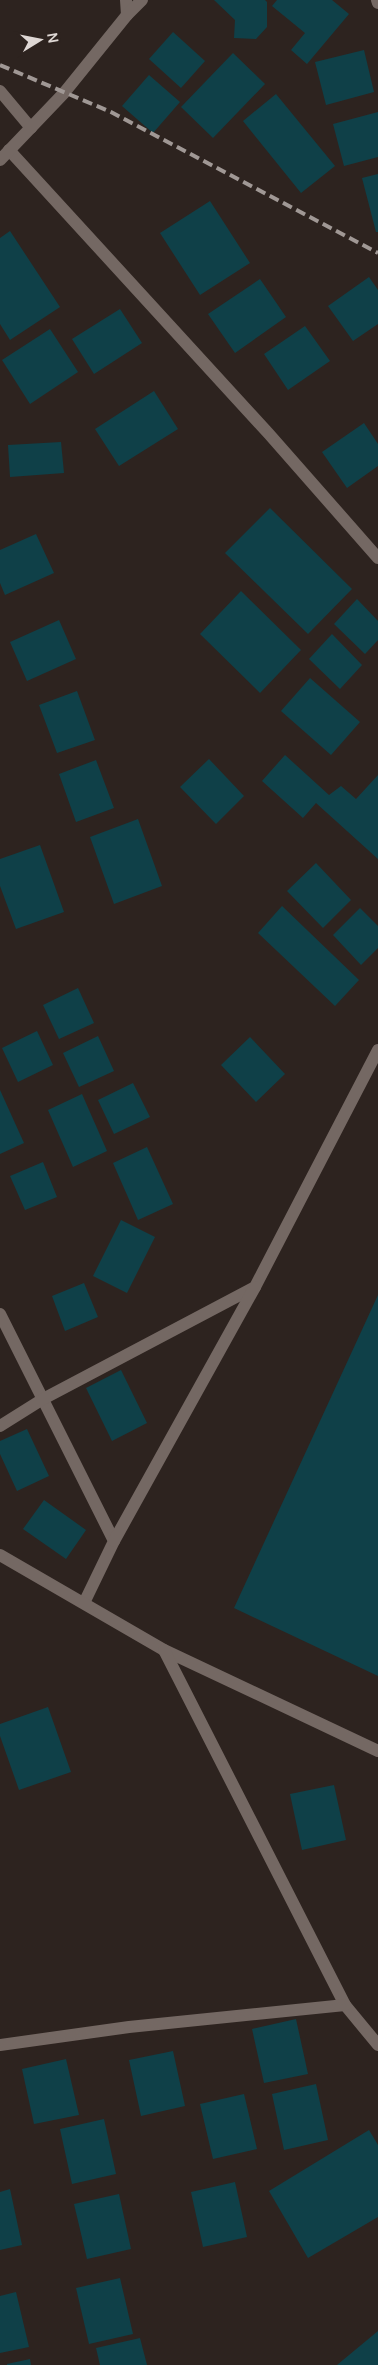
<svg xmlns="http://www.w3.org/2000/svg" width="378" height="2365" viewBox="0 0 378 2365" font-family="Manrope,sans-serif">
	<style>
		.building { fill: #0f4048 }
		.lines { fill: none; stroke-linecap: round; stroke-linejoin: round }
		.minor { stroke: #746863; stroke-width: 12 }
		.secondary { stroke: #746863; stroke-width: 12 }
		.rail { stroke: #a09895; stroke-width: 4; stroke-dasharray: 10 5; stroke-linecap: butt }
	</style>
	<rect width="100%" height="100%" fill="#2d231f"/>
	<g class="building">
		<polygon points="214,0 265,0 267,2 267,27 256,39 234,38 235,20"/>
		<polygon points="277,0 332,0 349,14 307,64 291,50 305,33 272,6"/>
		<polygon points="173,32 205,61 181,88 149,59"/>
		<polygon points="364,50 374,92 326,105 315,62"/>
		<polygon points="233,53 265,84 213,138 181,107"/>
		<polygon points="149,75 180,102 153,133 122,106"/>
		<polygon points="276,94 335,166 301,193 243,121"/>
		<polygon points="378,112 378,157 344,166 333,124"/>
		<polygon points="378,174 378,232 376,232 362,178"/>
		<polygon points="210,201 250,263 200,295 160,233"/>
		<polygon points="10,231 60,307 10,340 0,324 0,238"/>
		<polygon points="369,277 378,290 378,324 353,341 328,306"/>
		<polygon points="260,279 286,317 235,353 208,314"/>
		<polygon points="120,309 142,343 94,374 72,339"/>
		<polygon points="305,326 330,361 288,390 264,354"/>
		<polygon points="50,329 78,372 30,404 2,360"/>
		<polygon points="154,391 178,429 119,466 95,429"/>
		<polygon points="364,423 378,444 378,466 347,488 322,452"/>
		<polygon points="61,442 64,473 10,477 8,445"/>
		<polygon points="270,508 352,589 308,634 225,553"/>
		<polygon points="36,534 54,573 5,595 0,583 0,550"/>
		<polygon points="241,591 301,650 260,693 200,634"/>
		<polygon points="357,599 378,621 378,640 365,654 334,624"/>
		<polygon points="59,620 76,659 27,681 10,642"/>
		<polygon points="332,634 362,665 340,689 309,659"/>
		<polygon points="310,678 360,722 331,755 281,711"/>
		<polygon points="77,691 95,740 57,753 39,705"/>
		<polygon points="285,755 329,795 341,786 356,799 378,775 378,859 316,803 303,818 262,781"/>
		<polygon points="209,759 244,796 216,824 180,787"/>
		<polygon points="96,760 114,808 76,822 59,774"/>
		<polygon points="138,819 162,886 114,904 90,837"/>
		<polygon points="40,845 64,912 16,929 0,886 0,859"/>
		<polygon points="316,863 351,900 323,928 287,891"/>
		<polygon points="282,906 359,980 335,1006 258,933"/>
		<polygon points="360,908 378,926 378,948 361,965 333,935"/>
		<polygon points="78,988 94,1023 59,1039 43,1005"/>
		<polygon points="37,1031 53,1065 18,1082 2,1048"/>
		<polygon points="98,1036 114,1071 79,1087 63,1053"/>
		<polygon points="250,1037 285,1074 256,1102 221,1065"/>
		<polygon points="133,1083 150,1117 114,1134 98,1100"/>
		<polygon points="0,1090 24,1143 0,1154"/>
		<polygon points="82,1094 107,1151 73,1167 48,1110"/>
		<polygon points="147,1147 173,1204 138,1220 113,1163"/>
		<polygon points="43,1162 57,1197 25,1210 10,1176"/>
		<polygon points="121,1220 155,1237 127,1293 93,1276"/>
		<polygon points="84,1283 98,1317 65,1331 52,1296"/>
		<polygon points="378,1295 378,1676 234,1608"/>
		<polygon points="121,1370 147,1423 112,1441 86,1388"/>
		<polygon points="27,1429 49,1476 17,1491 0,1454 0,1441"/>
		<polygon points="44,1500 86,1530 66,1559 23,1529"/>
		<polygon points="48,1707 71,1772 19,1790 0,1736 0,1724"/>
		<polygon points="334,1785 346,1840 302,1850 290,1794"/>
		<polygon points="296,2019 308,2074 264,2083 252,2029"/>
		<polygon points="173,2051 185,2106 141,2116 129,2060"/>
		<polygon points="66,2059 79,2115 34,2124 22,2069"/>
		<polygon points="316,2084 328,2140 284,2150 272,2094"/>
		<polygon points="244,2094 257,2149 213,2159 200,2104"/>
		<polygon points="104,2119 116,2174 72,2184 60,2129"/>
		<polygon points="369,2130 378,2145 378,2217 308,2258 269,2191"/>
		<polygon points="235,2182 247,2237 203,2247 191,2192"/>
		<polygon points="10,2189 22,2245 0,2250 0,2192"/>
		<polygon points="119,2194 131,2249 87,2259 74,2204"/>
		<polygon points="120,2278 133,2334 89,2344 76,2288"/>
		<polygon points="16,2292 29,2347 0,2353 0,2296"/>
		<polygon points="378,2331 378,2365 337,2365"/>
		<polygon points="140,2338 147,2365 100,2365 96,2348"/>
		<polygon points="30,2359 31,2365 7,2365 7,2364"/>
	</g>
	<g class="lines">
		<g class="minor">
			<polyline points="126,0 127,15"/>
			<polyline points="377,0 378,3"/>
			<polyline points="0,91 31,128"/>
			<polyline points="9,150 269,434 378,558"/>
			<polyline points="0,1314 114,1541 84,1603"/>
			<polyline points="0,1426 43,1399 255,1287 378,1050"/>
			<polyline points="114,1541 255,1287"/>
			<polyline points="0,1555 164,1650 378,1751"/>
			<polyline points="164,1650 345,2005 378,2045"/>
			<polyline points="0,2045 129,2027 345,2005"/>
		</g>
		<polyline class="secondary" points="0,160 64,93 127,15 142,0"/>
		<polyline class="rail" points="0,65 111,112 378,253"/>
	</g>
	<g transform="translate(40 40) rotate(80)" stroke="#2d231f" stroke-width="4" paint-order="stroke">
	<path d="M0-4L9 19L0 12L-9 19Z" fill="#ded7d4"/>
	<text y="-8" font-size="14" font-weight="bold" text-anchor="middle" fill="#ded7d4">N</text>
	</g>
</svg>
